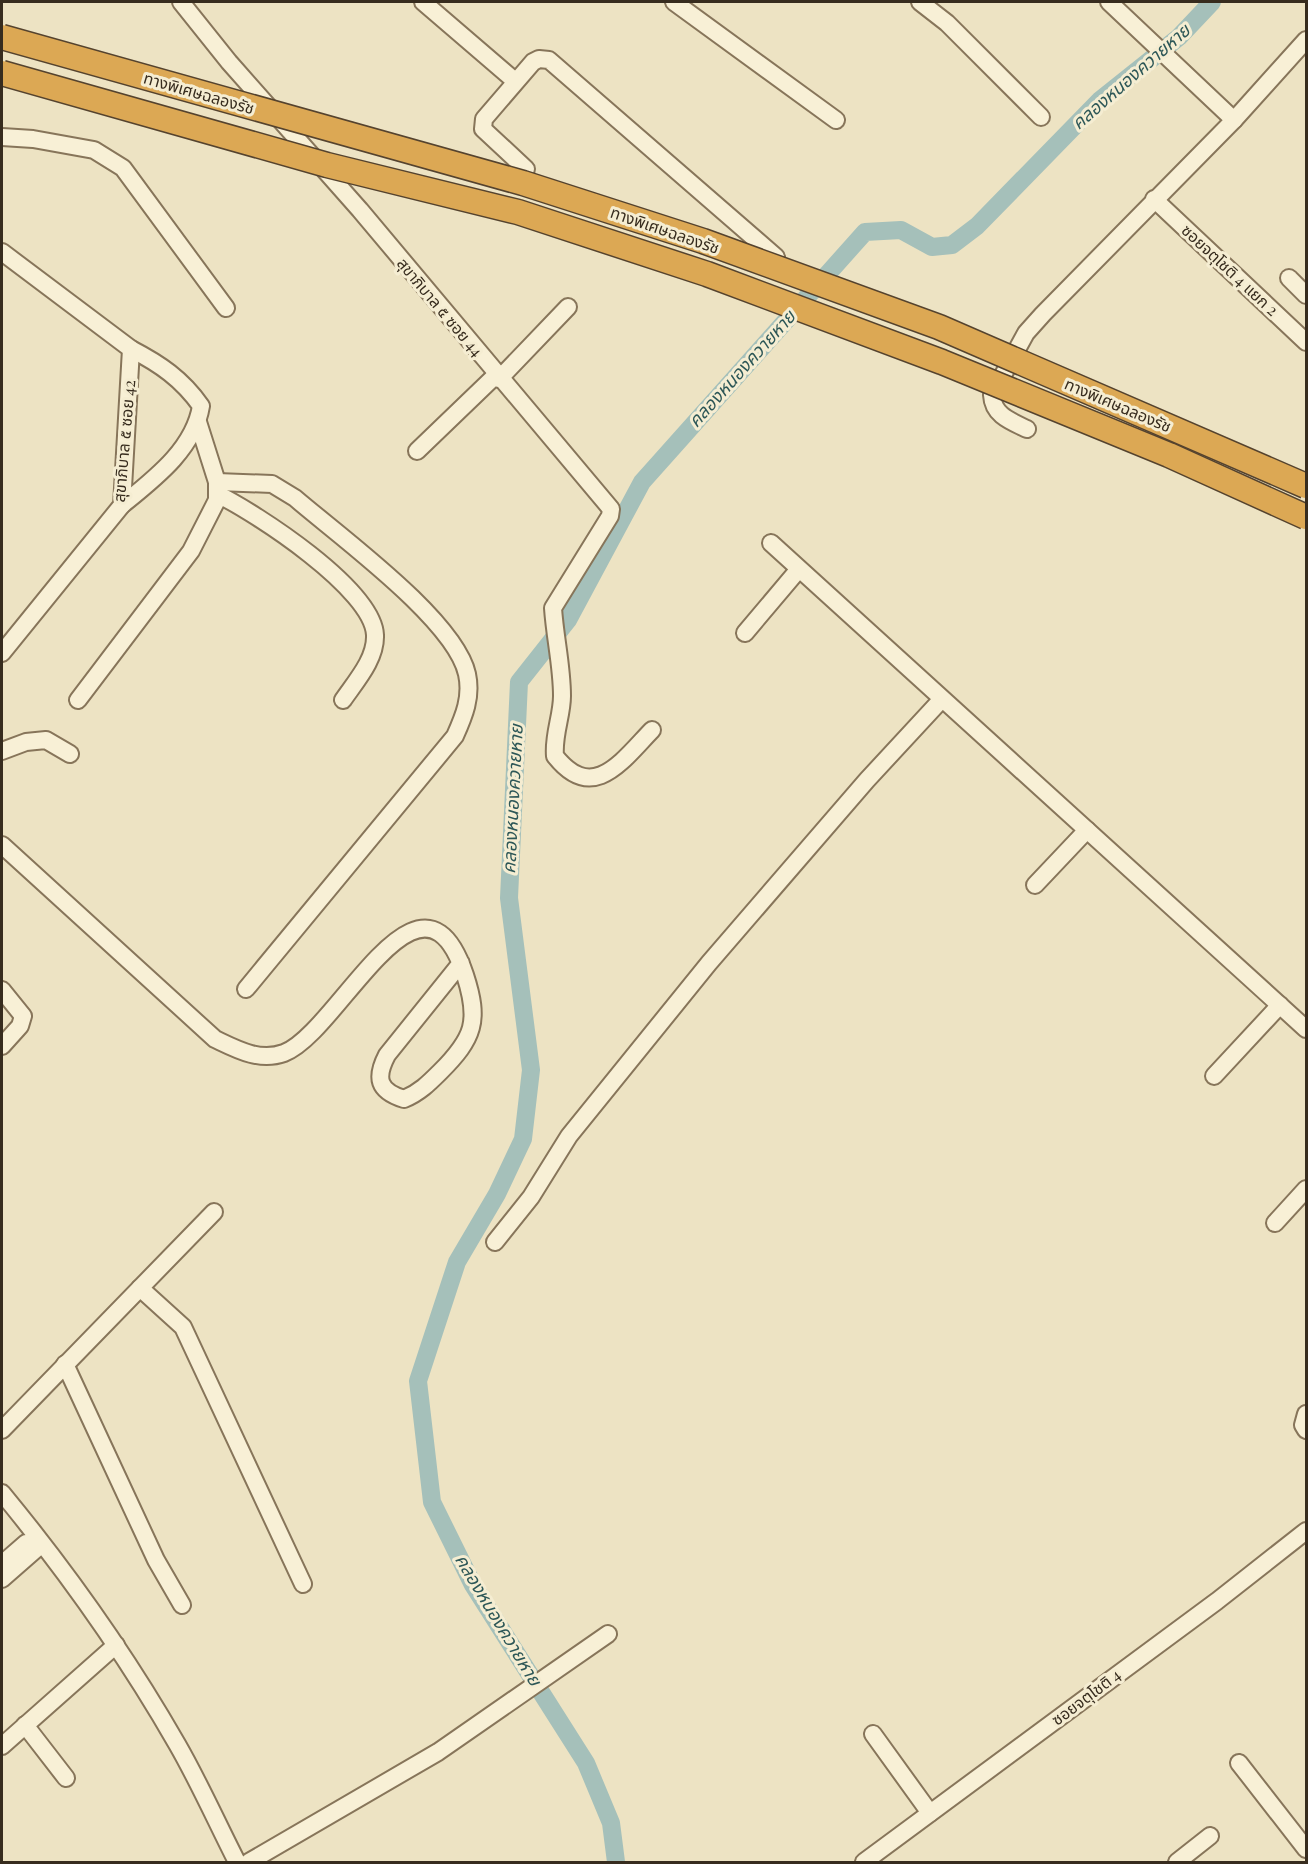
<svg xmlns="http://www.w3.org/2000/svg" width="1308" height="1864" viewBox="0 0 1308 1864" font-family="'Playfair Display','Noto Sans Thai',serif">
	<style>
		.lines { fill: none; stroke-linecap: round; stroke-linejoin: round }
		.canal { stroke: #a5c0ba; stroke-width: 18 }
		.minor-casing { stroke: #87755a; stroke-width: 20 }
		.minor { stroke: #f8f0d6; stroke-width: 16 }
		.highway-bridge-casing { stroke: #55432e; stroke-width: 27; stroke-linecap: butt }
		.highway-bridge { stroke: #dca854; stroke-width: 24 }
		.labels { text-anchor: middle; stroke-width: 6; stroke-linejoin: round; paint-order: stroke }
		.street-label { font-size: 16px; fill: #372c1e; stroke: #f5edd2 }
		.water-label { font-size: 18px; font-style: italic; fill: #2d5757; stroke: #f5edd2 }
	</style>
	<rect width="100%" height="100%" fill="#ede3c3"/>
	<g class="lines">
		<polyline class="canal" points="616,1862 611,1823 586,1763 473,1585 432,1502 418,1381 457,1262 497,1194 523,1139 531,1070 509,898 519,682 568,620 642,482 865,232 901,230 932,247 952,245 977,226 1100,100 1179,37 1212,2"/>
		<defs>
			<g id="minor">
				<path d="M181 2 229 62 360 210 611 509 610 516 553 608C555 638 562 666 562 696 562 716 553 735 555 756 593 804 622 761 652 730"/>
				<polyline points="423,2 515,81"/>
				<polyline points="674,2 836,120"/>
				<polyline points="920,2 947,23 1041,117"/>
				<polyline points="1109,2 1234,120"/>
				<polyline points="2,137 33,139 94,150 123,168 226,308"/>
				<polyline points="526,169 483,129 484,119 533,62 539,59 549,60 776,257"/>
				<polyline points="1154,199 1306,342"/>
				<polyline points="2,252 131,349 122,505 2,653"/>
				<polyline points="1289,278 1306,295"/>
				<polyline points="499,379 568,307"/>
				<path d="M1027 429C1010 421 993 415 992 395L1026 333 1043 314 1234 120 1306 40"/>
				<polyline points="417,451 496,375"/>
				<path d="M217 482 272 484 295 498C339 536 455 620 467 674 472 697 464 716 455 736L246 989"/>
				<path d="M217 494C256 513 373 589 375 635 376 659 356 681 343 700"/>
				<path d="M122 505C154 479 194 449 201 406 182 379 160 364 131 349"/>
				<polyline points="771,543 1306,1029"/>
				<polyline points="745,633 799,569"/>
				<polyline points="78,700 191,551 217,500 217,482 198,422"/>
				<polyline points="2,751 26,742 46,740 70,754"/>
				<path d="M2 845 215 1039C236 1049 259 1062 284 1053 339 1032 421 843 465 975 480 1021 474 1038 440 1072 429 1083 419 1093 404 1099 378 1091 375 1078 387 1055L461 963"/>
				<polyline points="1035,885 1087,830"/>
				<polyline points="2,990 23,1016 20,1026 2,1046"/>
				<polyline points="1214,1076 1280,1005"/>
				<polyline points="1275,1223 1306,1189"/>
				<polyline points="495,1242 531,1197 569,1136 709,963 867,780 942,699"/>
				<polyline points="140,1288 183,1327 303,1584"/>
				<polyline points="65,1364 156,1560 182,1605"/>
				<polyline points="1306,1414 1303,1425 1306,1430"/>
				<polyline points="2,1430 214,1212"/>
				<path d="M2 1493C67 1572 126 1655 177 1744 199 1782 217 1823 237 1862"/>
				<polyline points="2,1564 26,1543"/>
				<polyline points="2,1579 42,1544"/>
				<polyline points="25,1725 66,1778"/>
				<polyline points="873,1734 930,1813"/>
				<polyline points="2,1746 116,1645"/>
				<polyline points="1239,1763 1306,1849"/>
				<polyline points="249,1862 438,1752 608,1634"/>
				<polyline points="864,1862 1217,1601 1306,1531"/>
				<polyline points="1177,1862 1210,1836"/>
			</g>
		</defs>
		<use href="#minor" class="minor-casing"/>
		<use href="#minor" class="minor"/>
		<defs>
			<g id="highway-bridge">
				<polyline points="2,37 523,183 703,241 939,327 1306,486"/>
				<polyline points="2,73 327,165 518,212 707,274 942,362 1169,455 1306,517"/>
			</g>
		</defs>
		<use href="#highway-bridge" class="highway-bridge-casing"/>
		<use href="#highway-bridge" class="highway-bridge"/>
	</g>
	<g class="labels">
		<g class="street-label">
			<text transform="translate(199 93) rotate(16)" y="6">ทางพิเศษฉลองรัช</text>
			<text transform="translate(665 230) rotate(19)" y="6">ทางพิเศษฉลองรัช</text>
			<text transform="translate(1230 270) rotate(43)" y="6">ซอยจตุโชติ 4 แยก 2</text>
			<text transform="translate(440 307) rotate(50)" y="6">สุขาภิบาล ๕ ซอย 44</text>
			<text transform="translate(1118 405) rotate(23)" y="6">ทางพิเศษฉลองรัช</text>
			<text transform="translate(124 441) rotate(-85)" y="6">สุขาภิบาล ๕ ซอย 42</text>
			<text transform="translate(1086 1697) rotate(-37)" y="6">ซอยจตุโชติ 4</text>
		</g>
		<g class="water-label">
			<text transform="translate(1131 77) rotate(-41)" y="6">คลองหนองควายหาย</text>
			<text transform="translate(742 369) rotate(-48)" y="6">คลองหนองควายหาย</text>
			<text transform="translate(513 799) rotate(-87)" y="6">คลองหนองควายหาย</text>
			<text transform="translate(498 1620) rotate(59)" y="6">คลองหนองควายหาย</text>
		</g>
	</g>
	<rect width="1308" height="1864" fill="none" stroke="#372c1e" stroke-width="6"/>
</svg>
